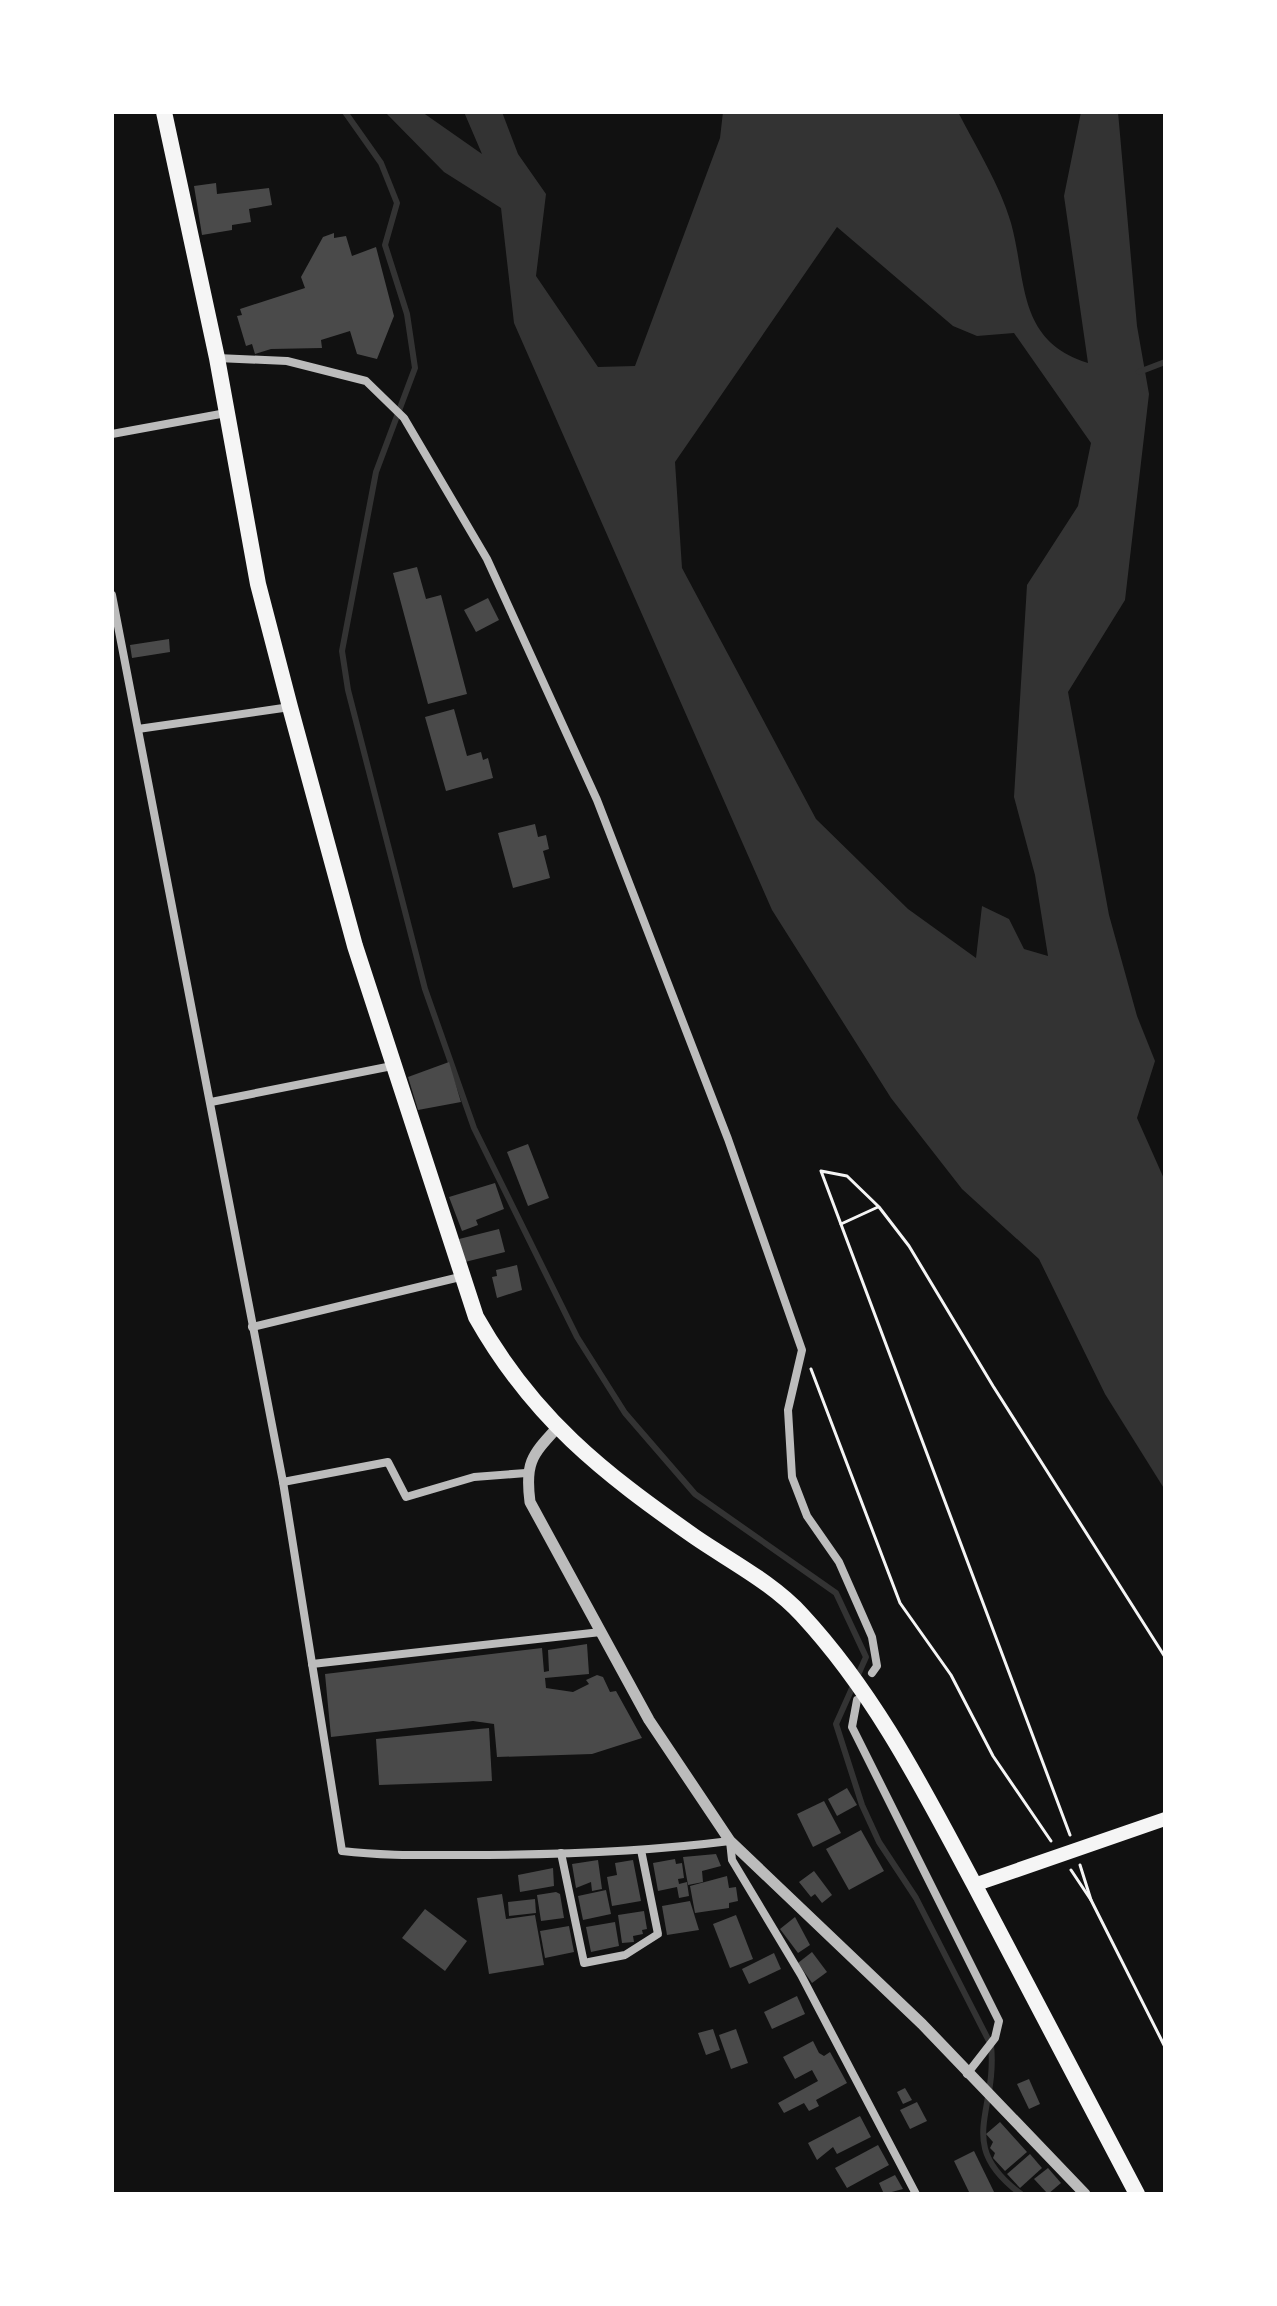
<svg xmlns="http://www.w3.org/2000/svg" width="1277" height="2306" viewBox="0 0 1277 2306" font-family="'Archivo Narrow',sans-serif">
	<style>
		.water { fill: #333; fill-rule: evenodd }
		.lines { fill: none; stroke-linecap: round; stroke-linejoin: round }
		.stream { stroke: #333; stroke-width: 6 }
		.building { fill: #4a4a4a }
		.path { stroke: #f5f5f5; stroke-width: 3 }
		.minor { stroke: #bcbcbc; stroke-width: 8 }
		.tertiary { stroke: #bcbcbc; stroke-width: 11 }
		.primary { stroke: #f5f5f5; stroke-width: 14 }
		.trunk { stroke: #f5f5f5; stroke-width: 16 }
	</style>
	<rect width="100%" height="100%" fill="#111"/>
	<path class="water" d="M385 112H422L482 154 464 112H502L518 154 546 194 536 276 598 367 635 366 720 138 723 112H958C976 147 1000 185 1011 223 1027 282 1017 341 1088 363L1064 196 1081 112H1118L1137 326 1149 394 1125 600 1068 692 1109 915 1137 1016 1155 1061 1137 1118 1165 1181V1490L1105 1394 1039 1259 962 1189 891 1098 772 910 514 323 501 208 444 172ZM837 227 953 326 977 336 1014 333 1091 443 1078 506 1027 585 1014 797 1035 875 1048 956 1024 949 1009 919 982 906 976 958 908 909 816 819 682 568 675 462Z"/>
	<g class="lines">
		<g class="stream">
			<path d="M345 112 381 163 397 203 385 245 407 314 415 368 376 472 342 651 348 690 425 989 474 1128 577 1337 625 1413 695 1494 836 1593 866 1657 836 1724 862 1805 879 1842 916 1898 991 2045C998 2113 954 2144 1021 2194"/>
			<polyline points="1139,372 1165,362"/>
		</g>
	</g>
	<g class="building">
		<polygon points="216,183 217,194 269,188 272,205 249,209 251,222 232,225 232,230 202,235 194,186"/>
		<polygon points="334,233 334,238 346,236 352,256 376,247 394,316 377,359 357,354 350,331 321,340 322,348 271,349 255,354 252,344 246,346 237,316 242,315 240,309 305,288 301,277 323,237"/>
		<polygon points="417,567 426,599 441,595 467,694 428,704 393,573"/>
		<polygon points="488,598 499,620 476,632 464,610"/>
		<polygon points="169,639 170,652 132,658 130,645"/>
		<polygon points="454,709 467,756 481,752 483,760 488,758 493,778 446,791 425,717"/>
		<polygon points="535,824 538,837 546,835 549,849 543,851 550,878 513,888 498,833"/>
		<polygon points="449,1062 461,1102 418,1110 408,1077"/>
		<polygon points="528,1144 549,1198 528,1206 507,1152"/>
		<polygon points="495,1183 504,1209 476,1220 478,1225 462,1231 449,1197"/>
		<polygon points="499,1229 505,1252 465,1262 459,1239"/>
		<polygon points="517,1265 522,1290 497,1298 492,1277 497,1276 496,1270"/>
		<polygon points="587,1644 589,1674 545,1678 546,1688 573,1692 589,1684 586,1680 597,1675 603,1677 610,1692 616,1691 642,1738 592,1754 497,1757 494,1724 473,1721 331,1737 325,1674 542,1648 544,1672 549,1671 548,1650"/>
		<polygon points="489,1728 492,1781 379,1785 376,1739"/>
		<polygon points="847,1788 857,1805 837,1816 828,1799"/>
		<polygon points="824,1801 841,1833 813,1847 797,1814"/>
		<polygon points="861,1830 884,1871 849,1890 826,1849"/>
		<polygon points="716,1854 721,1866 702,1871 703,1882 688,1885 683,1857"/>
		<polygon points="675,1859 676,1864 682,1863 684,1878 678,1879 679,1884 687,1882 689,1896 679,1898 677,1887 658,1891 653,1863"/>
		<polygon points="598,1860 602,1889 592,1891 591,1882 576,1888 572,1864"/>
		<polygon points="633,1860 641,1901 612,1906 607,1877 617,1875 615,1863"/>
		<polygon points="553,1868 554,1886 520,1892 518,1875"/>
		<polygon points="814,1871 832,1895 822,1903 815,1894 811,1897 799,1882"/>
		<polygon points="727,1876 729,1888 736,1887 738,1901 729,1903 729,1908 695,1913 690,1886"/>
		<polygon points="606,1890 611,1914 583,1920 578,1896"/>
		<polygon points="556,1892 560,1894 564,1918 541,1921 537,1895"/>
		<polygon points="502,1894 506,1919 535,1915 544,1965 489,1974 477,1898"/>
		<polygon points="535,1899 536,1913 509,1916 508,1902"/>
		<polygon points="690,1901 699,1930 667,1935 662,1906"/>
		<polygon points="425,1909 467,1941 445,1971 402,1938"/>
		<polygon points="644,1911 647,1929 642,1930 643,1934 633,1936 634,1942 622,1943 618,1915"/>
		<polygon points="736,1915 753,1959 730,1968 713,1924"/>
		<polygon points="795,1917 810,1945 798,1953 780,1929"/>
		<polygon points="615,1922 619,1946 591,1952 586,1927"/>
		<polygon points="569,1926 574,1952 545,1958 540,1931"/>
		<polygon points="812,1952 827,1972 812,1983 798,1963"/>
		<polygon points="774,1953 781,1969 749,1984 742,1969"/>
		<polygon points="797,1996 805,2014 772,2029 764,2012"/>
		<polygon points="713,2029 720,2050 706,2055 698,2033"/>
		<polygon points="736,2029 748,2063 731,2069 719,2035"/>
		<polygon points="813,2041 819,2053 824,2056 830,2052 847,2083 816,2100 819,2106 809,2111 804,2103 784,2113 778,2103 818,2081 812,2070 795,2079 783,2057"/>
		<polygon points="1029,2079 1040,2104 1029,2109 1017,2084"/>
		<polygon points="905,2088 912,2100 903,2104 897,2092"/>
		<polygon points="917,2102 927,2121 910,2129 900,2110"/>
		<polygon points="860,2116 871,2137 837,2154 833,2147 817,2160 808,2143"/>
		<polygon points="1000,2122 1027,2152 1005,2171 993,2158 995,2153 990,2148 993,2142 986,2134"/>
		<polygon points="878,2145 889,2165 847,2188 835,2168"/>
		<polygon points="974,2151 995,2194 970,2194 954,2161"/>
		<polygon points="1030,2154 1042,2168 1020,2188 1007,2174"/>
		<polygon points="1048,2168 1061,2183 1048,2194 1034,2179"/>
		<polygon points="895,2175 903,2189 884,2194 879,2183"/>
	</g>
	<g class="lines">
		<g class="path">
			<polyline points="841,1224 878,1207"/>
			<polyline points="811,1369 900,1603 951,1675 993,1756 1051,1841"/>
			<polyline points="1070,1835 821,1171 847,1176 879,1207 909,1246 993,1386 1165,1657"/>
			<polyline points="1080,1865 1091,1900"/>
			<polyline points="1071,1870 1091,1900 1165,2047"/>
		</g>
		<g class="minor">
			<polyline points="217,358 287,361 366,381 404,418 487,559 597,800 728,1139 802,1350 788,1410 792,1477 807,1516 839,1562 872,1637 877,1666 872,1673"/>
			<polyline points="112,434 226,413"/>
			<path d="M112 595 283 1482 342 1851C383 1856 424 1855 465 1855 554 1855 643 1852 730 1841L732 1860 801 1975 916 2194"/>
			<polyline points="138,729 290,707"/>
			<polyline points="211,1102 392,1066"/>
			<polyline points="252,1327 460,1277"/>
			<polyline points="283,1482 388,1462 406,1497 474,1477 526,1473"/>
			<polyline points="312,1664 601,1632"/>
			<polyline points="857,1700 852,1727 999,2021 995,2038 967,2074"/>
			<polyline points="561,1853 584,1963 625,1955 658,1934 641,1850"/>
		</g>
		<path class="tertiary" d="M556 1429C531 1456 525 1464 530 1502L649 1720 730 1841 922 2024 1085 2194"/>
		<polyline class="primary" points="974,1885 1165,1819"/>
		<path class="trunk" d="M164 112 217 358 258 584 290 707 355 946 476 1317C533 1418 602 1472 695 1537 730 1561 773 1583 802 1615 876 1695 923 1789 974 1884 1028 1987 1083 2090 1137 2194"/>
	</g>
	<rect width="1277" height="2306" fill="none" stroke="#ffffff" stroke-width="228"/>
</svg>
